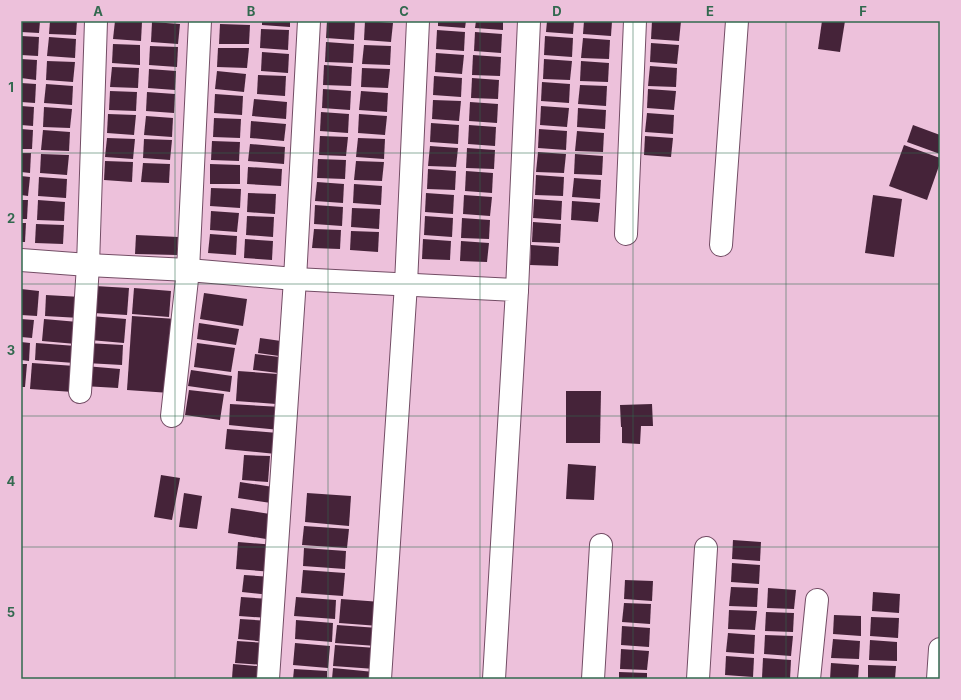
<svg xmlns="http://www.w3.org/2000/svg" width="961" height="700" viewBox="0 0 961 700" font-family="Inter,sans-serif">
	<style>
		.building { fill: #452339 }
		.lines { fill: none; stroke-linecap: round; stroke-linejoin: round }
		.street-casing { stroke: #734d65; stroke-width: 24 }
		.street { stroke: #fff; stroke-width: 22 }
		.grid { fill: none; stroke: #32694f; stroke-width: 1; stroke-opacity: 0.55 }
		.neatline { fill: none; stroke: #32694f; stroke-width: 1.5 }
		.grid-label { font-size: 13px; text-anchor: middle; font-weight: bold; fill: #32694f }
	</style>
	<rect width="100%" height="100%" fill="#edc1db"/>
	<g class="building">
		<polygon points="21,21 40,21 39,33 21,32"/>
		<polygon points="50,21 77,21 76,35 49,34"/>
		<polygon points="115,21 142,22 141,41 113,39"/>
		<polygon points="262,21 290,21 290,27 262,25"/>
		<polygon points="327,21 355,21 354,40 326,38"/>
		<polygon points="365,21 393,23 391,42 364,40"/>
		<polygon points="438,21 466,21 465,28 438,26"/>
		<polygon points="476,21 503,21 503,30 475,28"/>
		<polygon points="547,21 574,21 573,34 546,32"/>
		<polygon points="584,21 612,21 611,36 583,34"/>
		<polygon points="652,21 681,21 679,41 651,39"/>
		<polygon points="822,21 845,21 840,52 818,49"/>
		<polygon points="152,22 180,24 178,44 151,42"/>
		<polygon points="220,24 250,25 249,44 219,44"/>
		<polygon points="261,29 289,30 288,50 260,48"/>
		<polygon points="437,30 465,32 464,51 436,49"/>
		<polygon points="475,32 502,34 501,53 474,51"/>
		<polygon points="21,36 39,37 38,56 21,55"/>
		<polygon points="545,36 573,38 572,57 544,55"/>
		<polygon points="49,37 76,39 75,58 47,56"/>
		<polygon points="583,38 610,40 609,59 581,58"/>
		<polygon points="326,42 354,44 353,63 325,62"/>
		<polygon points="651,43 679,45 677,64 650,62"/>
		<polygon points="113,44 140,45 140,65 112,63"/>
		<polygon points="364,45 391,46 390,65 362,64"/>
		<polygon points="150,46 178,47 177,67 149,65"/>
		<polygon points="218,48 249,48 247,68 217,67"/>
		<polygon points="262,52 289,54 288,73 261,71"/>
		<polygon points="436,53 464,55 462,74 435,72"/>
		<polygon points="473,55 501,57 500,76 472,75"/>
		<polygon points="21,59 37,60 36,80 21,78"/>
		<polygon points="544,59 572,61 570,80 543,79"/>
		<polygon points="47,61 75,62 73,82 46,80"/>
		<polygon points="581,61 609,63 608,82 580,81"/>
		<polygon points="324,65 352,67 351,86 323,85"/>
		<polygon points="650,66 677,68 676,87 648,86"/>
		<polygon points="112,67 139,68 138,88 110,87"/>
		<polygon points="362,68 390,69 388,88 361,87"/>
		<polygon points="149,69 176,71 175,90 148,88"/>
		<polygon points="217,71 246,74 244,92 215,89"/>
		<polygon points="258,75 286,76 285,96 257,94"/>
		<polygon points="434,76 462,78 461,97 433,95"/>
		<polygon points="472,78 499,80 498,99 471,98"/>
		<polygon points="542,82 570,84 569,103 541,101"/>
		<polygon points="21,83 36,84 35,103 21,102"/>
		<polygon points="46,84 73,86 72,105 44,103"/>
		<polygon points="580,85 607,86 606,106 578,104"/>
		<polygon points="323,89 351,91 350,110 322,108"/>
		<polygon points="648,89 676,91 674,110 647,108"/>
		<polygon points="110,91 137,92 136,111 109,110"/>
		<polygon points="361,91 388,93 387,112 359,110"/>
		<polygon points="147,92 175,94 174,113 146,111"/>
		<polygon points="215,94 243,96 242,115 214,113"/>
		<polygon points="254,99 287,102 286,119 252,116"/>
		<polygon points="433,100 461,101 459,121 432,119"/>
		<polygon points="470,102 498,104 497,123 469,121"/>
		<polygon points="21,106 34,107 33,126 21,125"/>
		<polygon points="541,106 569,108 567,127 540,125"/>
		<polygon points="44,107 72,109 70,128 43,127"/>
		<polygon points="578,108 606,110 605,129 577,127"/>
		<polygon points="321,112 349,114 348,133 320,131"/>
		<polygon points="647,113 674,115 673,134 645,132"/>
		<polygon points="108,114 136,115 134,135 107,133"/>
		<polygon points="359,114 387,116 385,135 358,133"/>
		<polygon points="146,116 173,118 172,137 144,135"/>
		<polygon points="214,118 241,119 240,138 213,137"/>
		<polygon points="251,121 286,124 284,141 250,138"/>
		<polygon points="431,123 459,125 458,144 430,142"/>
		<polygon points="469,125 496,127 495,146 468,144"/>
		<polygon points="913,125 940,135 940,154 907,142"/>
		<polygon points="21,129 33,130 32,149 21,149"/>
		<polygon points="539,129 567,131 566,150 538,148"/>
		<polygon points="43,130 70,132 69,151 41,150"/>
		<polygon points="577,131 604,133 603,152 575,151"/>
		<polygon points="320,136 348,137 346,156 319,155"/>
		<polygon points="645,136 673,138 671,157 644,155"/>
		<polygon points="107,138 135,139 133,159 105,157"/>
		<polygon points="358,138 385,139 384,159 356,157"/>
		<polygon points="144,139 172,140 170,160 143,158"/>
		<polygon points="212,141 240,142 239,161 211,160"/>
		<polygon points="250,144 285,147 284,164 248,161"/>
		<polygon points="904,145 940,158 940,163 927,200 889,186"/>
		<polygon points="430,146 458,148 456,167 428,166"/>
		<polygon points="467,148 495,150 494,169 466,168"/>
		<polygon points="538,152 566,154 564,173 536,172"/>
		<polygon points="21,153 31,153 30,173 21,172"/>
		<polygon points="41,154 69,155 67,175 40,173"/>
		<polygon points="575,154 603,156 602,175 574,174"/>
		<polygon points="318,159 346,160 345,179 317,178"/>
		<polygon points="105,161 133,162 132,182 104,180"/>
		<polygon points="356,161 384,162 382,181 354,180"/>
		<polygon points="143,163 170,164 169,183 141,182"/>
		<polygon points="210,164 240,165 240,184 210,184"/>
		<polygon points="248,167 282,169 281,186 247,184"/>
		<polygon points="428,169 456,171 455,190 427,189"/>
		<polygon points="466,171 493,173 492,193 465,191"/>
		<polygon points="536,175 564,177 563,196 535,195"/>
		<polygon points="21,176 30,177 28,196 21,195"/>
		<polygon points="39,177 67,179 66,198 38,196"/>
		<polygon points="574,178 601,180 600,199 572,197"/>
		<polygon points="317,182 344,184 343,203 315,201"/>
		<polygon points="354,184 382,186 381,205 353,203"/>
		<polygon points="211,188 241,189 240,208 210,206"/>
		<polygon points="248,193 276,194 275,214 247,212"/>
		<polygon points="426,193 454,195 453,214 425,212"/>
		<polygon points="464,195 492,197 490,216 463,214"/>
		<polygon points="873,195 902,199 894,257 865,253"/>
		<polygon points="534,199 562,201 561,220 533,218"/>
		<polygon points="21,200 28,200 27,219 21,219"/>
		<polygon points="38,200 65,202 64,221 37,220"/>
		<polygon points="572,201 600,203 598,222 571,220"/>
		<polygon points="315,205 343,207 342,226 314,224"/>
		<polygon points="352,208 380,209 379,229 351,227"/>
		<polygon points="211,211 239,213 237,232 210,230"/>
		<polygon points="247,216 274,217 273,237 246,235"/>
		<polygon points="425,216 453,218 452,237 424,235"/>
		<polygon points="462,218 490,220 489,239 461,238"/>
		<polygon points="533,222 561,224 560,243 532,242"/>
		<polygon points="21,223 26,223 25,242 21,242"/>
		<polygon points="36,224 64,225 63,244 35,243"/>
		<polygon points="314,229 341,230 340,249 312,248"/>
		<polygon points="351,231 379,232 378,252 350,250"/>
		<polygon points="210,234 237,236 236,255 208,253"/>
		<polygon points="136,235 178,237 177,255 135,254"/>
		<polygon points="245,239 273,241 272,260 244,258"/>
		<polygon points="423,239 451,241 450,260 422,259"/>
		<polygon points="461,241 489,243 487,262 460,261"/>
		<polygon points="531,245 559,247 558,266 530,265"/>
		<polygon points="95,286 129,288 127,315 93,313"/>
		<polygon points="134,288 171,291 169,317 132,314"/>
		<polygon points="21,289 39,291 37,316 21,315"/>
		<polygon points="204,293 247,299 243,326 200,319"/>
		<polygon points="46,295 81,297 80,318 45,316"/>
		<polygon points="91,316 126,319 124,343 90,340"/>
		<polygon points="132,316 176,319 170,393 127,390"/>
		<polygon points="21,319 34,320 32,338 21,337"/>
		<polygon points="44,319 78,322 76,344 42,341"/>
		<polygon points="199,323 239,329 236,345 197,339"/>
		<polygon points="260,338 288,342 286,357 258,353"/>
		<polygon points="21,342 30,343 29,361 21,360"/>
		<polygon points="36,343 76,346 74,363 35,360"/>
		<polygon points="87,343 123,345 122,365 86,363"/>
		<polygon points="197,343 235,348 231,372 194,367"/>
		<polygon points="255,354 288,358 286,374 253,370"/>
		<polygon points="32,363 75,366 73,392 30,389"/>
		<polygon points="21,364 27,364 25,387 21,387"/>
		<polygon points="85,366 120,369 118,388 83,386"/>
		<polygon points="191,370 232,376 230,392 188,386"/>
		<polygon points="238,371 278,374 276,404 236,401"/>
		<polygon points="189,390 224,394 220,420 185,415"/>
		<polygon points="566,391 601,391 600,443 566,443"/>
		<polygon points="230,404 282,407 280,430 229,425"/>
		<polygon points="652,404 653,426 641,426 640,444 622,443 622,427 621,427 620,405"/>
		<polygon points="227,429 278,433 276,454 225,449"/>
		<polygon points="244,455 270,456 268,482 242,480"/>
		<polygon points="568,464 596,466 594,500 566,499"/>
		<polygon points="161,475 180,478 172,520 154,517"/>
		<polygon points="240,482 273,487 271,503 238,498"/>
		<polygon points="184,493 202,496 197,529 179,527"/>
		<polygon points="307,493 351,496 349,526 305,522"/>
		<polygon points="231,508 270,514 266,539 228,533"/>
		<polygon points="304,526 349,529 347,548 302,545"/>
		<polygon points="733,540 761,542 760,561 732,559"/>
		<polygon points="238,542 276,545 273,572 236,569"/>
		<polygon points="304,548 346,551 345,569 303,566"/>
		<polygon points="732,563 760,565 759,584 731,582"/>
		<polygon points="303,570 345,573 343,596 301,593"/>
		<polygon points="244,575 272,577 270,595 242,592"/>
		<polygon points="625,580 653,581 652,601 624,599"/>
		<polygon points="731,587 758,588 757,607 729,606"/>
		<polygon points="768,588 796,590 794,609 767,608"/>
		<polygon points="873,592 900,594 899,613 872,611"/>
		<polygon points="241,597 270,599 269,618 239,616"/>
		<polygon points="296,597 336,600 335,619 294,616"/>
		<polygon points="341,599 381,602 379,626 339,623"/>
		<polygon points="624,603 651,604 650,624 622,622"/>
		<polygon points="729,610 757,611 755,630 728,629"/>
		<polygon points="766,612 794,613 793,632 765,631"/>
		<polygon points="834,615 861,616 861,636 833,634"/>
		<polygon points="871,617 899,618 898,638 870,636"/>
		<polygon points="240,619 269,621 267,642 238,639"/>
		<polygon points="296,620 333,623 332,642 295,639"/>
		<polygon points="337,625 378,628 376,646 335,643"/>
		<polygon points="622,626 650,628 649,647 621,645"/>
		<polygon points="728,633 755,635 754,654 726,652"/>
		<polygon points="765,635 793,636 791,656 764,654"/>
		<polygon points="833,639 860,641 859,659 831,658"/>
		<polygon points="870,640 897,642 897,661 869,660"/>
		<polygon points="237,641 267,643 265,665 235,663"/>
		<polygon points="295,643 330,646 328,668 293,665"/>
		<polygon points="335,645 376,648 375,669 333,666"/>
		<polygon points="621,649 649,651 647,670 620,669"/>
		<polygon points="726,656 754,658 753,677 725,675"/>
		<polygon points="763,658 791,660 790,679 762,678"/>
		<polygon points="831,663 859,665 858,679 830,679"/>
		<polygon points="233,664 267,667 266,679 232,679"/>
		<polygon points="868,665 896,666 895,679 868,679"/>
		<polygon points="333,668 374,672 373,679 332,679"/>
		<polygon points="294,669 327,671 327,679 293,679"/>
		<polygon points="619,672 647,673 647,679 619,679"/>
	</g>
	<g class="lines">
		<defs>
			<g id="street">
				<polyline points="626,234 635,21"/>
				<polyline points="721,245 737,21"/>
				<polyline points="21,260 88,265 188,270 295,279 517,290 494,679"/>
				<polyline points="517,290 529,21"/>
				<polyline points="80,392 88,265 96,21"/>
				<polyline points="172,416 188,270 200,21"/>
				<polyline points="268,679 295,279 309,21"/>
				<polyline points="380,679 406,284 418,21"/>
				<polyline points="593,679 601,545"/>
				<polyline points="698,679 706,548"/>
				<polyline points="809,679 817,600"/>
				<polyline points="938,679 940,649"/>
			</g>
		</defs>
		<use href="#street" class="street-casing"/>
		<use href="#street" class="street"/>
	</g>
	<path class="grid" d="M175 21V679M328 21V679M480 21V679M633 21V679M786 21V679M21 153H940M21 284H940M21 416H940M21 547H940"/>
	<rect width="961" height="700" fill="none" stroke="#edc1db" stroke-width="44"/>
	<rect x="22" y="22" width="917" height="656" class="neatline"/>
	<g class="grid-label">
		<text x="98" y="16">A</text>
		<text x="251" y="16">B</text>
		<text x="404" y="16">C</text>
		<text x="557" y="16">D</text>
		<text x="710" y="16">E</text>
		<text x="863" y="16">F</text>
		<text x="11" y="92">1</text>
		<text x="11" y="223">2</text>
		<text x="11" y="355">3</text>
		<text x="11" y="486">4</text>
		<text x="11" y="617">5</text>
	</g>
</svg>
